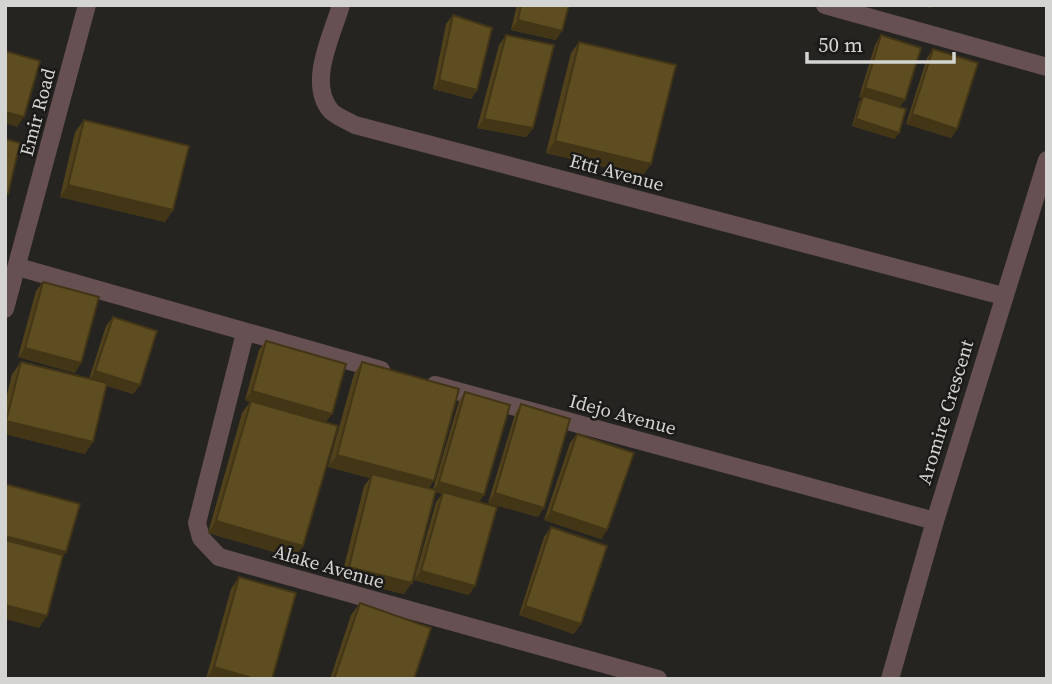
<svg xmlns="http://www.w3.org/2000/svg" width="1052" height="684" viewBox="0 0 1052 684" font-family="'Source Serif 4',serif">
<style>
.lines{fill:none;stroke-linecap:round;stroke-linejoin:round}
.minor{stroke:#665052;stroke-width:18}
.wall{fill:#51421c}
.shaded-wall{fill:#423617}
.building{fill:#5e4d21;stroke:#423617;stroke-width:2}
.labels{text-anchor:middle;stroke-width:5;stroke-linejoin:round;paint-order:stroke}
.street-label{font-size:19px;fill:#d4d4d2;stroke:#1b1a18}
</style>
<rect width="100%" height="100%" fill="#252421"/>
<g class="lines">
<g class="minor">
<path d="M 341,5 C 332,36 307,83 331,111 C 337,117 348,121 355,125 L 1003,296"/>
<path d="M 825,5 L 1047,67"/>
<path d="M 18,267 L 381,370"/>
<path d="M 5,309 L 87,5"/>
<path d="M 245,333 L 197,523 L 201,538 L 219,557 L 658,679"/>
<path d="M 435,385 L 935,521"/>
<path d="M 890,679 L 935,521 L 1047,160"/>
</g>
</g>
<g class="wall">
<path d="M 517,5 L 569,5 L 556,40 L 511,30 Z"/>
<path d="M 453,15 L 477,90 L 471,99 L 433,89 L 446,24 Z"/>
<path d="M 506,35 L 533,128 L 526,137 L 477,128 L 499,45 Z"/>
<path d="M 881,35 L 899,107 L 895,139 L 852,126 L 859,102 L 862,98 L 859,97 L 875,45 Z"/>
<path d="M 579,42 L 651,164 L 642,176 L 546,153 L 571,53 Z"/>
<path d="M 933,49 L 957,129 L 951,138 L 906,124 L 927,58 Z"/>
<path d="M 84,120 L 173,210 L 165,222 L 60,197 L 75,132 Z"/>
<path d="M 43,282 L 75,373 L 18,357 L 36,291 Z"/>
<path d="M 113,317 L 140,385 L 133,394 L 107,386 L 85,454 L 5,434 L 5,403 L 12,374 L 21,362 L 89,379 L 106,326 Z"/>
<path d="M 266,341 L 326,422 L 295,558 L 208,533 L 242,413 L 250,402 L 245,400 L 259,350 Z"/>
<path d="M 362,362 L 429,488 L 433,489 L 459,401 L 465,392 L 479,502 L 469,595 L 414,580 L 436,502 L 442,494 L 435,492 L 404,594 L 341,579 L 364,486 L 370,478 L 328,467 L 354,374 Z"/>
<path d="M 521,404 L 538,517 L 488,503 L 515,414 Z"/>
<path d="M 577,434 L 607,530 L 601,539 L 544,520 L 570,443 Z"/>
<path d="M 551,527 L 574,634 L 519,615 L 544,537 Z"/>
<path d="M 239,577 L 272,679 L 206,679 L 231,589 Z"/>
<path d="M 360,603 L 414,679 L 330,679 L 351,615 Z"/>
</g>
<g class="shaded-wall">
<path d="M 918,5 L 932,5 L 930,8 Z"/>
<path d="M 518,20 L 562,31 L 556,40 L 511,30 Z"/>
<path d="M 439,80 L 477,90 L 471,99 L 433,89 Z"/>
<path d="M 865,88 L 905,100 L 898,109 L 859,97 Z"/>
<path d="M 5,112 L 24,117 L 17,127 L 5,123 Z"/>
<path d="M 912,114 L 957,129 L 951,138 L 906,124 Z"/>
<path d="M 484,119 L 533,128 L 526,137 L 477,128 Z"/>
<path d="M 856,119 L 899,133 L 895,139 L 852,126 Z"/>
<path d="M 555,141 L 651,164 L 642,176 L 546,153 Z"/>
<path d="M 68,185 L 173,210 L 165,222 L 60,197 Z"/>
<path d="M 25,348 L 81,363 L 75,373 L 18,357 Z"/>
<path d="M 95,371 L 140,385 L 133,394 L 89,380 Z"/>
<path d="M 252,391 L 332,414 L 325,423 L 245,400 Z"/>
<path d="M 6,421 L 93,442 L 85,454 L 5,434 Z"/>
<path d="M 337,455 L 434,481 L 425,493 L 372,474 L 370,478 L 328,467 Z"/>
<path d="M 439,482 L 484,495 L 478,504 L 433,491 Z"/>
<path d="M 495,493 L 544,508 L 538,517 L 488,503 Z"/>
<path d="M 551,511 L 607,530 L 601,539 L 544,520 Z"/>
<path d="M 216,521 L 303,546 L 295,558 L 208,533 Z"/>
<path d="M 5,536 L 66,552 L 60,562 L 5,547 Z"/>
<path d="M 349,567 L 412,583 L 404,594 L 341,579 Z"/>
<path d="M 421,571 L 475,586 L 469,595 L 414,580 Z"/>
<path d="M 5,605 L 47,616 L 39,628 L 5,619 Z"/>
<path d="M 525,606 L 581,624 L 574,634 L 519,615 Z"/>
<path d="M 214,667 L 255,679 L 206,679 Z"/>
</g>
<g class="building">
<path d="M 521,5 L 569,5 L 562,31 L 518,20 Z"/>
<path d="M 453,15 L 492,28 L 477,90 L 439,80 Z"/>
<path d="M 506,35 L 554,45 L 533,128 L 484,119 Z"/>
<path d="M 881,35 L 921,48 L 905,100 L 865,88 Z"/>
<path d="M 579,42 L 676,65 L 651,164 L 555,141 Z"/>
<path d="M 933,49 L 978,63 L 957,129 L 912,114 Z"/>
<path d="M 5,51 L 40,61 L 24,117 L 5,112 Z"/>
<path d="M 863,96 L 906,109 L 899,133 L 856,119 Z"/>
<path d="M 84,120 L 189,146 L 173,210 L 68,185 Z"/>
<path d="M 5,139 L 20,143 L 8,194 L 5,193 Z"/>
<path d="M 43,282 L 99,297 L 81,363 L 25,348 Z"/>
<path d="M 113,317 L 157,331 L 140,385 L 95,371 Z"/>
<path d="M 266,341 L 346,364 L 332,414 L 252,391 Z"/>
<path d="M 21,362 L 107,383 L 93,442 L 6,421 Z"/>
<path d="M 362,362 L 459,389 L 434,481 L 337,455 Z"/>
<path d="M 465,392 L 510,405 L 484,495 L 439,482 Z"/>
<path d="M 251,401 L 338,426 L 303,546 L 216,521 Z"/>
<path d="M 521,404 L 570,419 L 544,508 L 495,493 Z"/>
<path d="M 577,434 L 634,453 L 607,530 L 551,511 Z"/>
<path d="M 372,474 L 436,490 L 412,583 L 349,567 Z"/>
<path d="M 5,484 L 80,504 L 66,552 L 5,536 Z"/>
<path d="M 443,492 L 497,507 L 475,586 L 421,571 Z"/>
<path d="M 551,527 L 607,546 L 581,624 L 525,606 Z"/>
<path d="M 5,540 L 63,555 L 47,616 L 5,605 Z"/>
<path d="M 239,577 L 296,593 L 272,679 L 255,679 L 214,667 Z"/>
<path d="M 360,603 L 431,628 L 414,679 L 334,679 Z"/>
</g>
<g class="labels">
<g class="street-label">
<text transform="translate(37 112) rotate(-75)" y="7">Emir Road</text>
<text transform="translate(617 172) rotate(15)" y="7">Etti Avenue</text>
<text transform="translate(945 412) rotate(-73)" y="7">Aromire Crescent</text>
<text transform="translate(623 414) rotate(15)" y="7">Idejo Avenue</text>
<text transform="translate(329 566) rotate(16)" y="7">Alake Avenue</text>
</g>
</g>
<rect width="1052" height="684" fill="none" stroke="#d4d4d2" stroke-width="14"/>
<path d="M807 52v10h147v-10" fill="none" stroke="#d4d4d2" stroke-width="3.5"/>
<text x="818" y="52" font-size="21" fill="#d4d4d2" stroke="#1b1a18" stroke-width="5" paint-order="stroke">50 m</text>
</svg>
